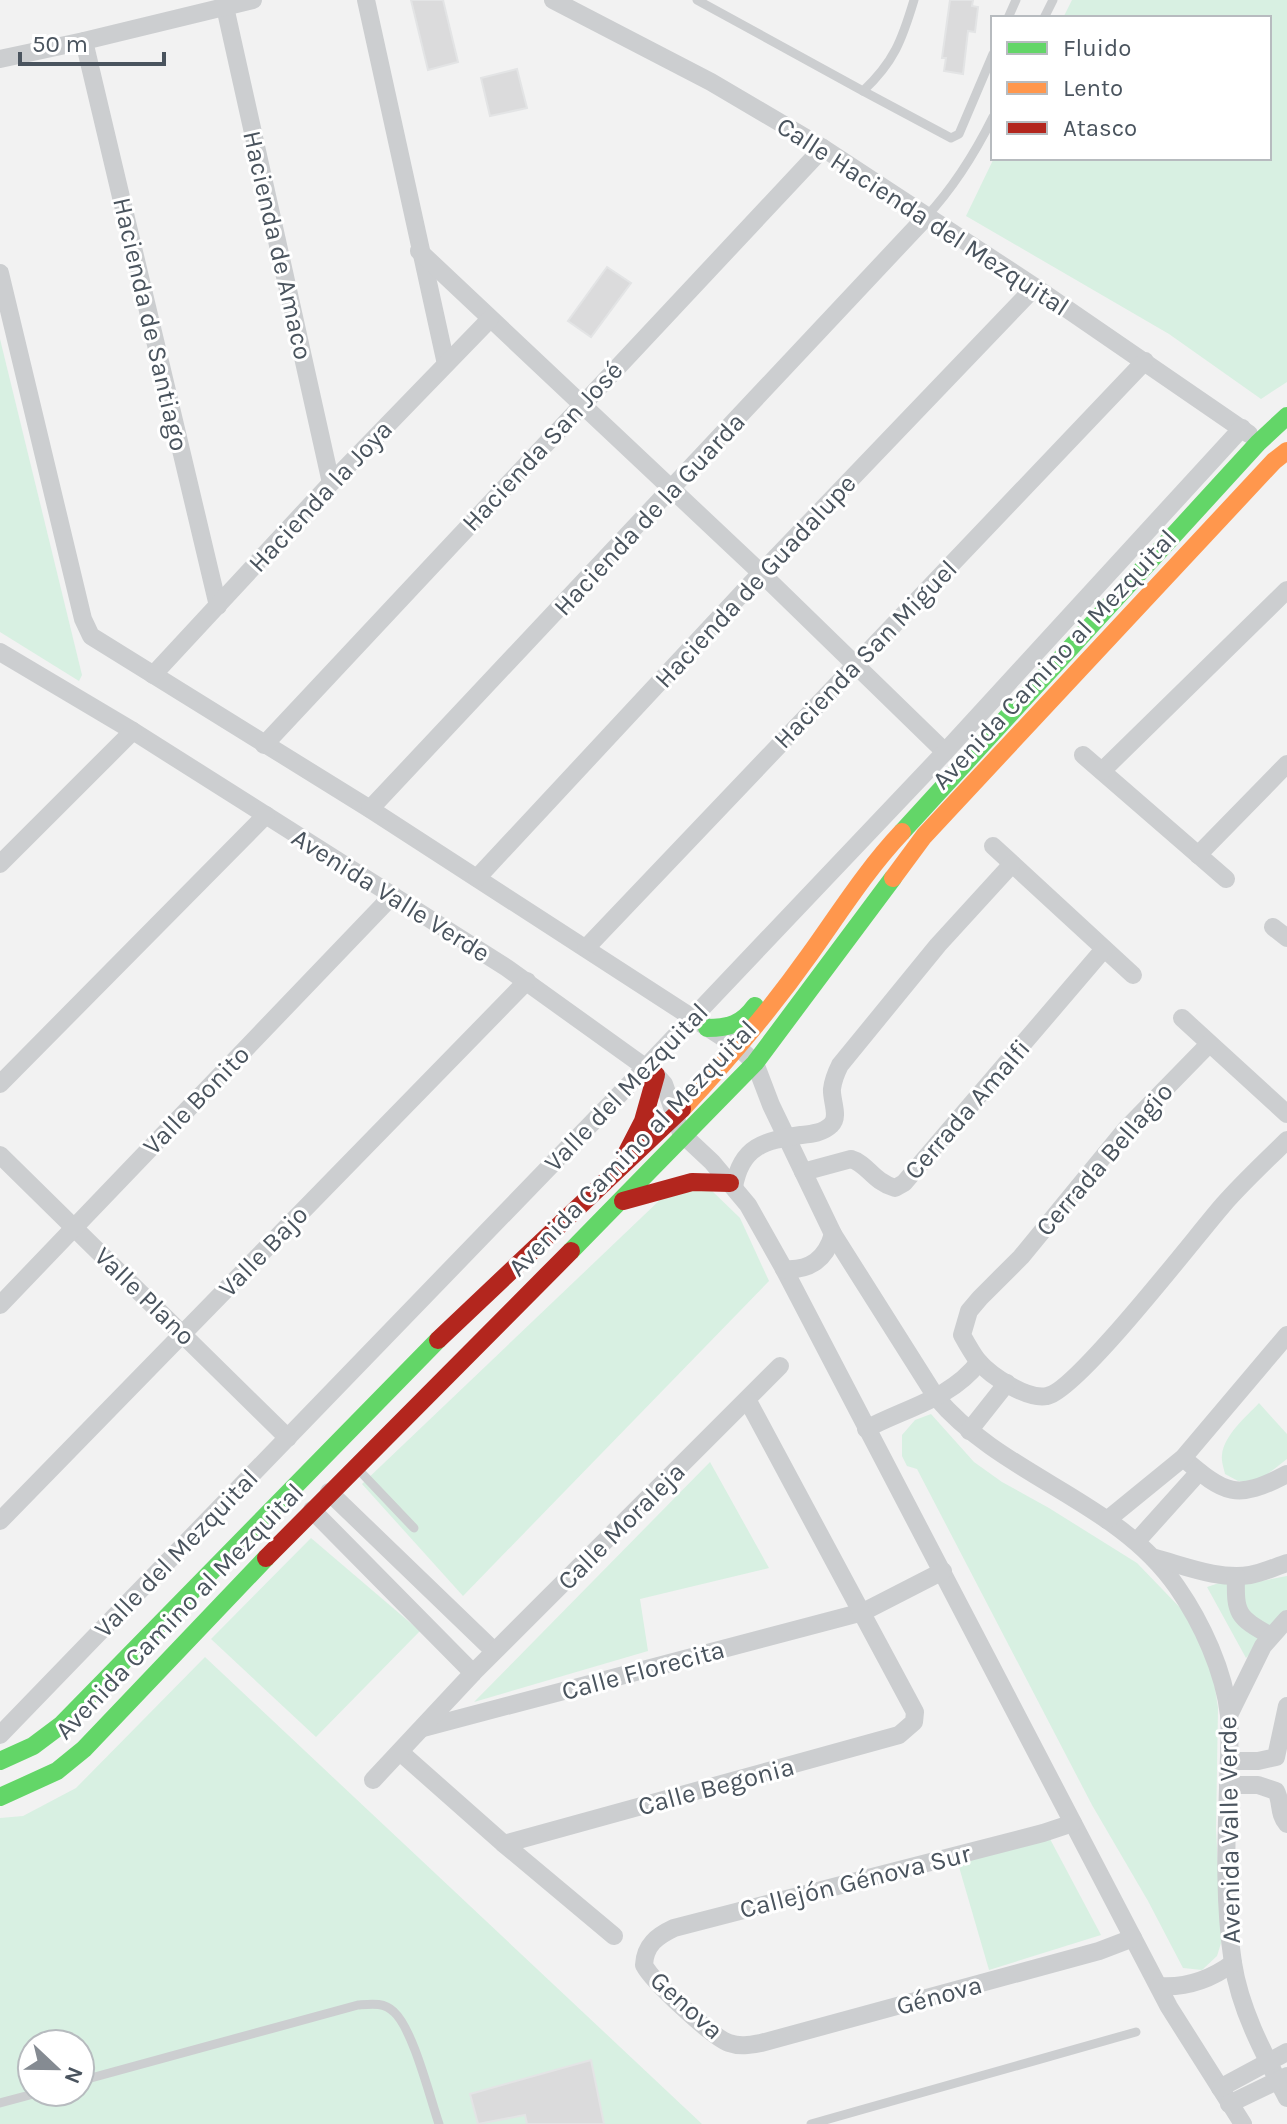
<svg xmlns="http://www.w3.org/2000/svg" width="1287" height="2124" viewBox="0 0 1287 2124" font-family="Karla,sans-serif">
<style>
.green{fill:#d8f0e2;fill-rule:evenodd}
.building{fill:#dbdbdc;stroke:#e3e4e5;stroke-width:2}
.lines{fill:none;stroke-linecap:round;stroke-linejoin:round}
.lane{stroke:#ccced0;stroke-width:9}
.street{stroke:#ccced0;stroke-width:18}
.fast{stroke:#63d668;stroke-width:18}
.slow{stroke:#ff974d;stroke-width:18}
.jam{stroke:#b3261e;stroke-width:18}
.labels{text-anchor:middle;stroke-width:6;stroke-linejoin:round;paint-order:stroke}
.street-label{font-size:26px;fill:#4a545e;stroke:#fff}
</style>
<rect width="100%" height="100%" fill="#f2f2f2"/>
<g class="green">
<path d="M 1072,0 L 1287,0 L 1287,382 L 1261,399 L 1169,334 L 966,216 L 994,158 L 1269,158 L 1269,18 L 1063,18 Z"/>
<path d="M 0,339 L 82,675 L 79,681 L 0,632 Z"/>
<path d="M 706,1185 L 740,1218 L 769,1281 L 463,1596 L 362,1484 L 663,1197 Z"/>
<path d="M 1259,1403 L 1287,1434 L 1287,1459 L 1256,1483 L 1238,1481 L 1225,1474 C 1224,1469 1221,1461 1222,1455 C 1224,1435 1246,1417 1259,1403 Z"/>
<path d="M 931,1414 L 974,1462 L 1002,1482 L 1049,1508 L 1137,1563 L 1190,1618 L 1213,1674 L 1218,1708 L 1216,1829 L 1222,1940 L 1217,1956 L 1202,1970 L 1183,1968 L 1148,1901 L 1092,1805 L 917,1469 L 907,1466 L 902,1456 L 902,1435 L 915,1420 Z"/>
<path d="M 710,1462 L 769,1568 L 640,1599 L 648,1651 L 474,1702 Z"/>
<path d="M 311,1538 L 420,1631 L 316,1737 L 211,1639 Z"/>
<path d="M 1287,1576 L 1287,1617 L 1246,1658 L 1207,1587 L 1225,1581 L 1246,1584 Z"/>
<path d="M 205,1657 L 702,2124 L 0,2124 L 0,1818 L 23,1816 L 76,1788 ZM 32,2044 L 80,2044 L 80,2092 L 32,2092 Z"/>
<path d="M 1050,1839 L 1101,1935 L 989,1970 L 957,1860 Z"/>
</g>
<g class="building">
<path d="M 411,0 L 443,0 L 458,62 L 428,70 Z"/>
<path d="M 950,0 L 973,0 L 972,6 L 978,7 L 975,32 L 968,31 L 963,74 L 944,71 L 946,58 L 942,58 Z"/>
<path d="M 517,69 L 527,108 L 490,116 L 481,78 Z"/>
<path d="M 607,267 L 631,283 L 591,337 L 568,321 Z"/>
<path d="M 591,2060 L 604,2124 L 527,2124 L 525,2115 L 478,2124 L 470,2094 Z"/>
</g>
<g class="lines">
<g class="lane">
<path d="M 697,0 L 863,91 C 894,62 902,40 914,0"/>
<path d="M 1008,18 L 1016,0"/>
<path d="M 1044,18 L 1053,0"/>
<path d="M 863,91 L 951,138 L 959,134 L 993,54"/>
<path d="M 926,217 C 954,187 975,153 993,117"/>
<path d="M 355,1466 L 414,1528"/>
<path d="M 80,2081 L 358,2005 C 371,2004 384,2002 394,2012 C 413,2029 430,2098 439,2124"/>
<path d="M 0,2103 L 41,2092"/>
<path d="M 811,2124 L 1136,2032"/>
</g>
<g class="street">
<path d="M 366,0 L 446,364"/>
<path d="M 553,0 L 711,82 L 823,148 L 1035,287 L 1249,434"/>
<path d="M 225,7 L 331,483"/>
<path d="M 84,41 L 218,606"/>
<path d="M 0,59 L 84,41 L 253,0"/>
<path d="M 419,251 L 761,573 L 945,752"/>
<path d="M 0,273 L 83,619 L 91,636 L 370,809 L 739,1048 L 755,1063 L 771,1105 L 833,1234 L 936,1397 C 1003,1477 1117,1500 1177,1587 C 1202,1623 1224,1671 1229,1715 C 1231,1739 1228,1764 1228,1788 C 1226,1846 1224,1905 1233,1963 C 1240,2010 1265,2056 1287,2098"/>
<path d="M 0,652 L 133,731 L 507,968 L 656,1075 L 664,1084 L 681,1133 L 712,1162 L 748,1205 L 784,1269 L 1169,2007 L 1243,2124"/>
<path d="M 153,675 L 331,483 L 490,319"/>
<path d="M 264,745 L 823,148"/>
<path d="M 1083,755 L 1226,879"/>
<path d="M 1102,771 L 1287,590"/>
<path d="M 370,809 L 926,217"/>
<path d="M 993,846 L 1133,975"/>
<path d="M 1198,855 L 1287,764"/>
<path d="M 0,864 L 133,731"/>
<path d="M 477,878 L 761,573 L 1035,287"/>
<path d="M 1273,927 L 1287,938"/>
<path d="M 586,948 L 1145,361"/>
<path d="M 1182,1018 L 1287,1114"/>
<path d="M 1209,1044 L 1126,1129 L 1021,1257 L 980,1298 L 969,1311 L 962,1335 C 967,1344 972,1353 978,1361 C 991,1376 1027,1400 1047,1396 C 1076,1392 1196,1236 1223,1205 C 1243,1182 1266,1161 1287,1140"/>
<path d="M 0,1084 L 266,815"/>
<path d="M 0,1155 L 288,1438"/>
<path d="M 803,1172 L 851,1159 C 868,1164 872,1181 895,1188 L 904,1183 L 1104,949"/>
<path d="M 734,1187 C 741,1146 764,1141 801,1135 C 811,1134 823,1133 831,1125 C 840,1117 831,1100 832,1089 C 833,1080 836,1073 840,1065 L 938,945 L 1012,864"/>
<path d="M 784,1269 C 810,1271 826,1259 833,1234"/>
<path d="M 0,1305 L 393,895"/>
<path d="M 866,1429 C 905,1408 951,1399 979,1362"/>
<path d="M 969,1431 L 1007,1383"/>
<path d="M 1183,1458 C 1225,1494 1236,1501 1287,1474"/>
<path d="M 329,1492 L 494,1651"/>
<path d="M 312,1510 L 473,1673"/>
<path d="M 1107,1520 L 1183,1458 L 1287,1335"/>
<path d="M 0,1521 L 527,981"/>
<path d="M 1137,1541 L 1199,1472"/>
<path d="M 1155,1558 C 1185,1566 1219,1580 1250,1575 C 1262,1573 1275,1567 1287,1563"/>
<path d="M 1236,1576 C 1235,1614 1237,1617 1271,1636"/>
<path d="M 1229,1715 L 1263,1646 L 1287,1619"/>
<path d="M 423,1728 L 863,1612 L 943,1571"/>
<path d="M 0,1735 L 646,1067 L 945,752 L 1242,428"/>
<path d="M 400,1752 L 504,1844 L 614,1936"/>
<path d="M 1229,1761 L 1258,1761 L 1276,1757 L 1287,1706"/>
<path d="M 373,1780 L 473,1673 L 780,1366"/>
<path d="M 1228,1785 L 1258,1785 L 1276,1791 C 1282,1802 1278,1814 1287,1824"/>
<path d="M 1073,1823 L 1043,1833 L 674,1928 C 657,1936 645,1945 644,1965 C 652,1981 712,2037 729,2043 C 740,2047 750,2045 761,2043 L 1099,1951 L 1133,1938"/>
<path d="M 504,1844 L 899,1735 L 914,1722 L 915,1712 L 748,1401"/>
<path d="M 1159,1986 C 1187,1988 1210,1980 1233,1963"/>
<path d="M 1220,2088 L 1287,2052"/>
<path d="M 1229,2104 L 1287,2076"/>
</g>
<g class="fast">
<path d="M 902,832 L 1258,443 L 1287,416"/>
<path d="M 707,1028 C 729,1028 742,1024 755,1006"/>
<path d="M 571,1251 L 755,1063 L 893,878"/>
<path d="M 0,1761 L 33,1746 L 61,1725 L 438,1340"/>
<path d="M 0,1797 L 57,1771 L 84,1749 L 266,1558"/>
</g>
<g class="slow">
<path d="M 893,878 L 924,836 L 1274,461 L 1287,451"/>
<path d="M 682,1109 C 728,1060 771,1009 810,954 C 840,912 867,869 902,832"/>
</g>
<g class="jam">
<path d="M 626,1154 L 643,1121 L 656,1075"/>
<path d="M 623,1201 L 692,1182 L 730,1183"/>
<path d="M 438,1340 L 682,1109"/>
<path d="M 266,1558 L 571,1251"/>
</g>
</g>
<g class="labels">
<g class="street-label">
<text transform="translate(923 216) rotate(33)" y="9">Calle Hacienda del Mezquital</text>
<text transform="translate(278 245) rotate(77)" y="9">Hacienda de Amaco</text>
<text transform="translate(151 324) rotate(77)" y="9">Hacienda de Santiago</text>
<text transform="translate(542 446) rotate(-47)" y="9">Hacienda San José</text>
<text transform="translate(320 496) rotate(-47)" y="9">Hacienda la Joya</text>
<text transform="translate(649 514) rotate(-47)" y="9">Hacienda de la Guarda</text>
<text transform="translate(755 581) rotate(-47)" y="9">Hacienda de Guadalupe</text>
<text transform="translate(865 654) rotate(-46)" y="9">Hacienda San Miguel</text>
<text transform="translate(1054 659) rotate(-47)" y="9">Avenida Camino al Mezquital</text>
<text transform="translate(391 895) rotate(32)" y="9">Avenida Valle Verde</text>
<text transform="translate(626 1087) rotate(-46)" y="9">Valle del Mezquital</text>
<text transform="translate(196 1100) rotate(-46)" y="9">Valle Bonito</text>
<text transform="translate(967 1109) rotate(-49)" y="9">Cerrada Amalfi</text>
<text transform="translate(632 1148) rotate(-46)" y="9">Avenida Camino al Mezquital</text>
<text transform="translate(1104 1159) rotate(-49)" y="9">Cerrada Bellagio</text>
<text transform="translate(263 1251) rotate(-46)" y="9">Valle Bajo</text>
<text transform="translate(145 1296) rotate(44)" y="9">Valle Plano</text>
<text transform="translate(621 1526) rotate(-45)" y="9">Calle Moraleja</text>
<text transform="translate(176 1553) rotate(-46)" y="9">Valle del Mezquital</text>
<text transform="translate(179 1611) rotate(-46)" y="9">Avenida Camino al Mezquital</text>
<text transform="translate(643 1670) rotate(-15)" y="9">Calle Florecita</text>
<text transform="translate(716 1786) rotate(-15)" y="9">Calle Begonia</text>
<text transform="translate(1229 1830) rotate(-91)" y="9">Avenida Valle Verde</text>
<text transform="translate(855 1881) rotate(-14)" y="9">Callejón Génova Sur</text>
<text transform="translate(939 1995) rotate(-15)" y="9">Génova</text>
<text transform="translate(687 2005) rotate(42)" y="9">Genova</text>
</g>
</g>
<rect x="991" y="16" width="280" height="144" fill="#ffffff" stroke="#b7bbbf" stroke-width="2"/>
<rect x="1007" y="42" width="40" height="12" fill="#63d668" stroke="#b7bbbf" stroke-width="2"/>
<text x="1063" y="56" font-size="24" fill="#4a545e">Fluido</text>
<rect x="1007" y="82" width="40" height="12" fill="#ff974d" stroke="#b7bbbf" stroke-width="2"/>
<text x="1063" y="96" font-size="24" fill="#4a545e">Lento</text>
<rect x="1007" y="122" width="40" height="12" fill="#b3261e" stroke="#b7bbbf" stroke-width="2"/>
<text x="1063" y="136" font-size="24" fill="#4a545e">Atasco</text>
<g transform="translate(56 2068) rotate(112)"><circle r="38" fill="#ffffff" stroke="#b7bbbf" stroke-width="2"/>
<path d="M0-6L14 30L0 20L-14 30Z" fill="#858b92"/>
<text y="-12" font-size="22" font-weight="bold" text-anchor="middle" fill="#4a545e">N</text>
</g>
<path d="M20 52v12h144v-12" fill="none" stroke="#4a545e" stroke-width="4"/>
<text x="32" y="52" font-size="24" fill="#4a545e" stroke="#ffffff" stroke-width="6" paint-order="stroke">50 m</text>
</svg>
